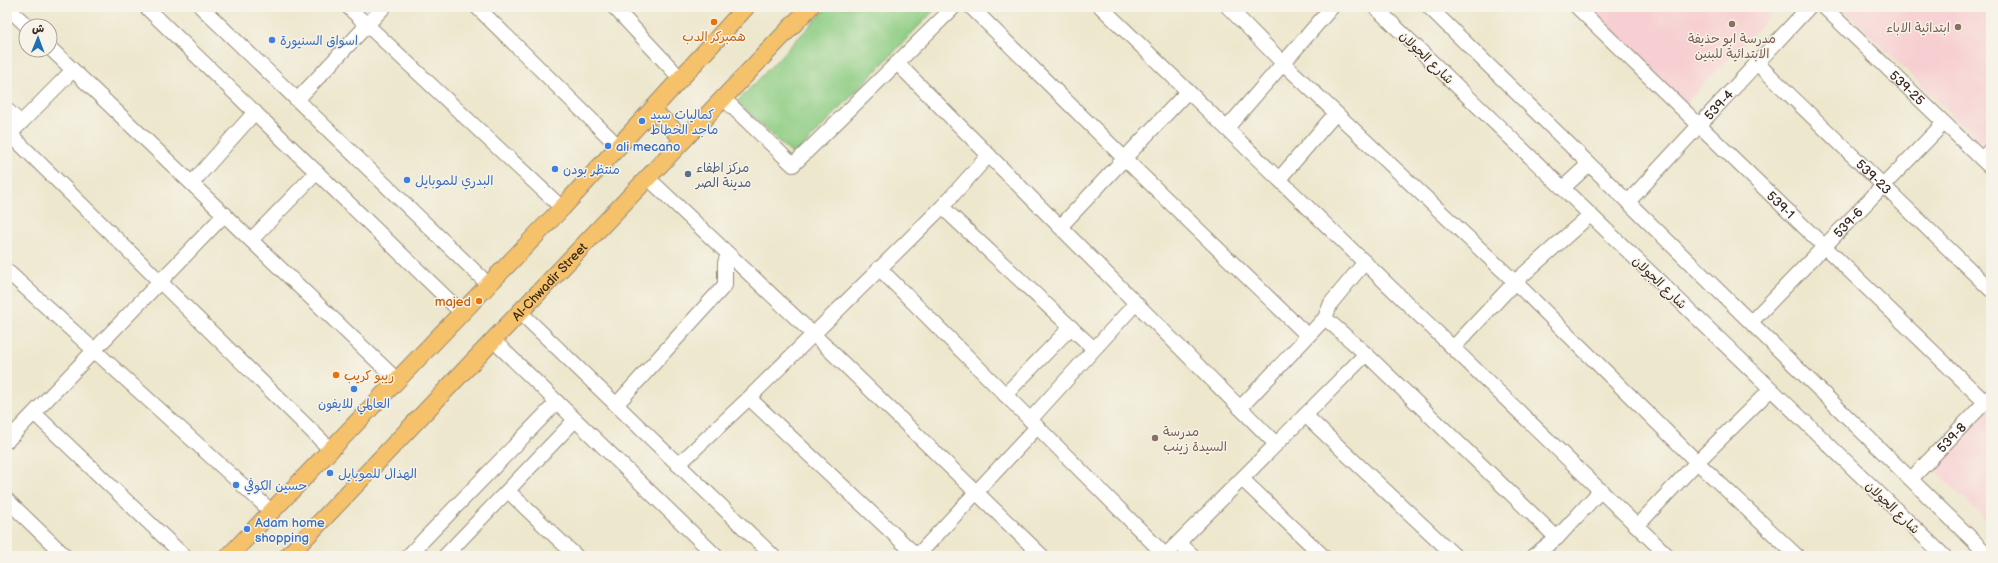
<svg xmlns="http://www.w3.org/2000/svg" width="1998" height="563" viewBox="0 0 1998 563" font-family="'Balsamiq Sans','Playpen Sans Arabic',sans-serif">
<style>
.built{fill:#f7cfd2}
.green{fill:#90ce85;stroke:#667c52}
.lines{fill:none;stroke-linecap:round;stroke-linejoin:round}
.minor-casing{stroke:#948876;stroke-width:16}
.major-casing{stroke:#948876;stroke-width:19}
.minor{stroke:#fff;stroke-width:14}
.major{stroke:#f5c16b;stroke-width:17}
.food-dot{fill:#e8710a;stroke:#f7f3e8;stroke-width:1.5}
.education-dot{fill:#8d6e63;stroke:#f7f3e8;stroke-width:1.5}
.shop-dot{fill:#3f7fe0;stroke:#f7f3e8;stroke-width:1.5}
.service-dot{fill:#5c6f8a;stroke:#f7f3e8;stroke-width:1.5}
.labels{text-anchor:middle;stroke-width:3;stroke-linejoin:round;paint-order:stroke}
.education-label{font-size:13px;fill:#785e54;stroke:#f7f3e8;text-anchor:end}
.food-label{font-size:13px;fill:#c56008;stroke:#f7f3e8}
.shop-label{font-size:13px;fill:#366cbe;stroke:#f7f3e8;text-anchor:start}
.street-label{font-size:13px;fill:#3b2a1e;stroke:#f7f3e8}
.service-label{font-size:13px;fill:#4e5e75;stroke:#f7f3e8;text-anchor:start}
</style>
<rect width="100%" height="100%" fill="#f7f3e8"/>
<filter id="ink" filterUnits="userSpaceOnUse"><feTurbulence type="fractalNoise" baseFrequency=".025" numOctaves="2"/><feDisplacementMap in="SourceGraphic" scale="8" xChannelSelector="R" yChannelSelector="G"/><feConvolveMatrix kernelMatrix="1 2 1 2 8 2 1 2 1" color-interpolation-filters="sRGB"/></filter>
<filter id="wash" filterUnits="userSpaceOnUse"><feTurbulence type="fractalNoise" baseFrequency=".012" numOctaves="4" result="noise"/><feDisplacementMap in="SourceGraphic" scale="16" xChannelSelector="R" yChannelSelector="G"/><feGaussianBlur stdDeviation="0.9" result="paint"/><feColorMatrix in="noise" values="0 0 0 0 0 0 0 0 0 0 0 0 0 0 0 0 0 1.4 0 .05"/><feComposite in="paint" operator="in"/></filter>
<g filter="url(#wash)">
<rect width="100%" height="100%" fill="#ede7cd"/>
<g class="built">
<path d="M 1583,7 L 1778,7 L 1684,105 Z"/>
<path d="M 1841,7 L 1991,7 L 1991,137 L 1983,145 Z"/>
<path d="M 1991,407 L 1991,525 L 1933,468 Z"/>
</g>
<path class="green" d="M 828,7 L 937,7 L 794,156 L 737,102 Z"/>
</g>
<g filter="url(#ink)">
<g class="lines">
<defs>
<g id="minor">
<path d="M 7,7 L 27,26"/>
<path d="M 146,7 L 462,313"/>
<path d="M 201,7 L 489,285"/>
<path d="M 348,7 L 562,208"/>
<path d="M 477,7 L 618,146"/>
<path d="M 614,7 L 681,79"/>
<path d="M 971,7 L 1125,159 L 1307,335"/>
<path d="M 1101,7 L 1668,556"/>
<path d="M 1228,7 L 1283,63 L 1515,282 L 1697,462 L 1797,556"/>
<path d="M 1375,7 L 1944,556"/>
<path d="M 1429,7 L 1989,556"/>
<path id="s1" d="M 1577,7 L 1985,402"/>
<path id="s2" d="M 1824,7 L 1991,168"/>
<path d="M 50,48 L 397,380"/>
<path d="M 897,63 L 1276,444"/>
<path id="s3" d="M 1757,63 L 1991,290"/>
<path d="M 723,98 L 793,165 L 954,7"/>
<path d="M 297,100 L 384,7"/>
<path d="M 7,110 L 21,123"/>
<path d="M 1227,128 L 1332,7"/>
<path d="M 10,134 L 330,449"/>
<path d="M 7,137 L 73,70"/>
<path d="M 1982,159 L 1991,149"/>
<path d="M 647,177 L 813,334 L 1042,556"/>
<path d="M 1279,179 L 1336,113"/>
<path d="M 192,183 L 255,112"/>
<path d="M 1563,188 L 1589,164"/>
<path id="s4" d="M 1628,202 L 1809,7"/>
<path d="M 942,207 L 1093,348"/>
<path d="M 1060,227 L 1188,91"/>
<path d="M 251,240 L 317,172"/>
<path d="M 879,268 L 1166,556"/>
<path d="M 7,271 L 272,512"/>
<path d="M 519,311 L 773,556"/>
<path d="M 1325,318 L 1366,354 L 1557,538"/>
<path id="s5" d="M 1751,322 L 1944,123"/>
<path d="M 493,340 L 716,556"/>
<path d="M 1453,348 L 1515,282 L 1590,215"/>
<path d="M 1005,395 L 1071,327"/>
<path d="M 749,398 L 917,556"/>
<path d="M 616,405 L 725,285 L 725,263 L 728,254"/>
<path d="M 1240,408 L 1325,318 L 1331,303 L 1365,262"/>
<path d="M 34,413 L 184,556"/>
<path d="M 1305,415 L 1455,556"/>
<path d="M 1030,420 L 1136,303"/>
<path d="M 7,441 L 225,214"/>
<path d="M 678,465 L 749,398 L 942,207 L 989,155"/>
<path d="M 1242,479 L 1323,556"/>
<path id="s6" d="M 1911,479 L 1991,396"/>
<path d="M 508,491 L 576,556"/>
<path d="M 7,500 L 65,556"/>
<path d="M 1637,526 L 1697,462 L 1771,389"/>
<path d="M 1179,543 L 1193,556"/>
<path d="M 408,556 L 557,402"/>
<path d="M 445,556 L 575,420"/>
<path d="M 917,556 L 1037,427"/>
<path d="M 1165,556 L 1366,354"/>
<path d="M 1533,556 L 1557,538 L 1601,490"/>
</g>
<g id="major">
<path d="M 652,110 L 684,139"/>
<path d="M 229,556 L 562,208 L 746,7"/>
<path id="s7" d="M 288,556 L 810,7"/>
</g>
</defs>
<use href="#minor" class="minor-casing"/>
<use href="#major" class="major-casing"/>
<use href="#minor" class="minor"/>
<use href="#major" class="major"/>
</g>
</g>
<g class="food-dot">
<circle cx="714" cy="22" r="4"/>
<circle cx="479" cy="301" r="4"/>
<circle cx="336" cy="375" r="4"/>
</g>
<g class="education-dot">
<circle cx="1732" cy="24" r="4"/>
<circle cx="1958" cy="27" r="4"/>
<circle cx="1155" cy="438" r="4"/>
</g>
<g class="shop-dot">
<circle cx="272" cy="40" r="4"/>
<circle cx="642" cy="121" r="4"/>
<circle cx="608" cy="146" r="4"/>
<circle cx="555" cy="169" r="4"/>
<circle cx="407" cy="180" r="4"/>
<circle cx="354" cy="389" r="4"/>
<circle cx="330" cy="473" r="4"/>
<circle cx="236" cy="485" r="4"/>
<circle cx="247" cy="529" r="4"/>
</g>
<circle class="service-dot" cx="688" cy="174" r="4"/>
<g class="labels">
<g class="education-label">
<text x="1950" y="32">ابتدائية الاباء</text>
<text x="1732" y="43" text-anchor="middle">مدرسة ابو حذيفة<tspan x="1732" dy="15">الابتدائية للبنين</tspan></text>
<text x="1163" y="436" text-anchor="start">مدرسة<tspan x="1163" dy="15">السيدة زينب</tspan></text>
</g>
<g class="food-label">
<text x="714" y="41">همبركر الدب</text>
<text x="471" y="306" text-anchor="end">majed</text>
<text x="344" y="380" text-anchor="start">ريبو كريب</text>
</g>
<g class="shop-label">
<text x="280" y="45">اسواق السنيورة</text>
<text x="650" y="119">كماليات سيد<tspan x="650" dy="15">ماجد الخطاط</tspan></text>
<text x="616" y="151">ali mecano</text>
<text x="563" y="174">منتظر بودن</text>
<text x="415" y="185">البدري للموبايل</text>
<text x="354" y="408" text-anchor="middle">العالمي للايفون</text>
<text x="338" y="478">الهذال للموبايل</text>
<text x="244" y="490">حسين الكوفي</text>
<text x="255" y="527">Adam home<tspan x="255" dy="15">shopping</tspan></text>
</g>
<g class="street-label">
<text transform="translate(1427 57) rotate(44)" y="5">شارع الجولان</text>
<text dy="5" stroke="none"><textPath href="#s2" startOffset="116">539-25</textPath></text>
<text dy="5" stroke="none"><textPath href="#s4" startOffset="133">539-4</textPath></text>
<text dy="5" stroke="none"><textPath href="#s3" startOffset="163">539-23</textPath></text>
<text dy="5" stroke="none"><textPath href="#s1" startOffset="284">539-1</textPath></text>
<text dy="5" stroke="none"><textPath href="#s5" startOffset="139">539-6</textPath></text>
<text dy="5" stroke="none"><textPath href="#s7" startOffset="379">Al-Chwadir Street</textPath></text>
<text transform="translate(1660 282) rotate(44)" y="5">شارع الجولان</text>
<text dy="5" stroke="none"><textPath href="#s6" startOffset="58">539-8</textPath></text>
<text transform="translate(1893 507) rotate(44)" y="5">شارع الجولان</text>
</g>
<g class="service-label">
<text x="696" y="172">مركز اطفاء<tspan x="696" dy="15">مدينة الصر</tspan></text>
</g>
</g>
<rect width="1998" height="563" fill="none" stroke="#f7f3e8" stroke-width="24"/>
<g transform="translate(38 38) rotate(1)"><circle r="19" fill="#f7f3e8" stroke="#aca397"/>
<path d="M0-3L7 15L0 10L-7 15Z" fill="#1f6fb2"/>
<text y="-6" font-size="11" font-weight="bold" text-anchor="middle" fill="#3b2a1e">ش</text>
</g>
</svg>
